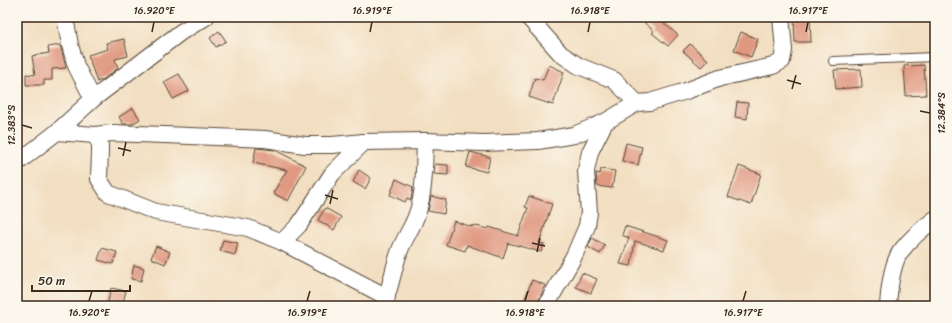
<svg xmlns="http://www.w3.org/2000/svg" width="952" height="323" viewBox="0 0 952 323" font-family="Sriracha,sans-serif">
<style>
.building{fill:#e09981}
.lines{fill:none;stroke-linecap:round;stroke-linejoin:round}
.service-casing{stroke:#564536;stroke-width:10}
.minor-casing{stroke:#564536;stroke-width:18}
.service{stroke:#fff;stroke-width:8}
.minor{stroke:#fff;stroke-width:16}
.ticks{fill:none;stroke:#3b2a1e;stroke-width:1.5}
.neatline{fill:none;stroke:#3b2a1e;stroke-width:1.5}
.ticks-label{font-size:10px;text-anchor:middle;fill:#3b2a1e}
</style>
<rect width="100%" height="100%" fill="#fbf7ec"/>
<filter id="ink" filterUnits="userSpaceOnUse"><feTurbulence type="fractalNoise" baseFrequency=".025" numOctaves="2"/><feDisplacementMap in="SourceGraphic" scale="8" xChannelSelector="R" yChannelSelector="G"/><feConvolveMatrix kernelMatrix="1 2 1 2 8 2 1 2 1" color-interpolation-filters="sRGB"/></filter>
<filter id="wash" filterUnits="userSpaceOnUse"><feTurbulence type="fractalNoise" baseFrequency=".012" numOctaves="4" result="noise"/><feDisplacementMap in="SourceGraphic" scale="16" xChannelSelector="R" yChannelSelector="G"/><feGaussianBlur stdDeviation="0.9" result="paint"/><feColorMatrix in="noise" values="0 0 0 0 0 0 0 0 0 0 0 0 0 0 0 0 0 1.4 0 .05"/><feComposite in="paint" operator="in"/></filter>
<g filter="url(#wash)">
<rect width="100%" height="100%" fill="#f2dec0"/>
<g id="blocks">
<g class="building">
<path d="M 638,17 L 656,17 L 678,35 L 668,46 L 652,33 L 654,31 Z"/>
<path d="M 794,17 L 810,17 L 811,42 L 795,42 Z"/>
<path d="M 219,31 L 226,41 L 216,47 L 210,38 Z"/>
<path d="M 741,32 L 758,39 L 751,57 L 734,50 Z"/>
<path d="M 124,39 L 128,56 L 115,59 L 118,68 L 104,79 L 97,82 L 88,55 L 108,49 L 106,43 Z"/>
<path d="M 690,44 L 708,60 L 701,67 L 683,51 Z"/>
<path d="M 60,45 L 66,68 L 52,69 L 52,80 L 44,80 L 44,85 L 26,85 L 26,74 L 35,75 L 32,56 L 49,53 L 48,47 Z"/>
<path d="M 549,65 L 564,72 L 553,105 L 529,97 L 535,78 L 543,80 Z"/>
<path d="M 924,65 L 926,95 L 906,96 L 904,66 Z"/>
<path d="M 861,69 L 862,87 L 836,89 L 834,70 Z"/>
<path d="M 179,74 L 189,91 L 173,99 L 164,82 Z"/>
<path d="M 737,102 L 748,103 L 747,119 L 735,117 Z"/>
<path d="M 133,108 L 140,119 L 132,124 L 123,124 L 119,117 Z"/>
<path d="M 626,143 L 642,147 L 638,165 L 622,161 Z"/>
<path d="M 256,148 L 275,150 L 306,166 L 288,201 L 273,193 L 287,170 L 253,163 Z"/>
<path d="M 470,152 L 490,157 L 487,172 L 466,167 Z"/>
<path d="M 435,164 L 448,165 L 448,175 L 434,174 Z"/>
<path d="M 739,166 L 761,174 L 751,205 L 728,197 Z"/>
<path d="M 601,169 L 615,171 L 612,188 L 597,186 L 596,173 L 600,174 Z"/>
<path d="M 359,170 L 371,178 L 365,189 L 353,182 Z"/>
<path d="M 396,179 L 413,187 L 411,200 L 407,198 L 405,202 L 390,195 Z"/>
<path d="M 431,196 L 446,200 L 444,214 L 428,211 Z"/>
<path d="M 529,196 L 552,204 L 539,243 L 544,244 L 541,252 L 508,243 L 503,258 L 467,245 L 465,251 L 446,245 L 454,221 L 472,227 L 472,225 L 488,229 L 489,227 L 518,236 L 528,208 L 525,207 Z"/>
<path d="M 325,208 L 341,217 L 334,230 L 318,220 Z"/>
<path d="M 625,226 L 668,240 L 664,250 L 635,241 L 631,266 L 620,264 L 629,238 L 622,235 Z"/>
<path d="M 592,238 L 605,245 L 600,254 L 588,247 Z"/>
<path d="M 223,240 L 238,243 L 235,255 L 220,251 Z"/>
<path d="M 156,246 L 170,252 L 165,264 L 151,258 Z"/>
<path d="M 102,248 L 117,252 L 113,264 L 98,260 Z"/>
<path d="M 134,265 L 144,268 L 141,281 L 131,279 Z"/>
<path d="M 582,273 L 597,279 L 591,293 L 576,287 Z"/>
<path d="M 532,280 L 545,285 L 537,305 L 524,301 Z"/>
<path d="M 111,288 L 126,291 L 122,306 L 107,306 Z"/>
</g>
</g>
</g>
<g filter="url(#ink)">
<use href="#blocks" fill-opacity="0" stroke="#564536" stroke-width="1"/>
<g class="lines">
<defs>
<path id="service" d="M 833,61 L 935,57"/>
<g id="minor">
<path d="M 65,17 L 70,45 L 76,66 L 93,99"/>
<path d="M 528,17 L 561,54 L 579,66 L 614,80 L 637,103"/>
<path d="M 57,132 L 95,135 L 112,133 L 265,139 L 305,145 L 332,145 L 364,142 L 425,141 L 484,143 L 538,141 L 574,135 L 605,122 L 637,103 L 650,102 L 686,91 L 720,78 L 773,66 L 782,61 L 784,50 L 781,17"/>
<path d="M 95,135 L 100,144 L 100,151 L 99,179 L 108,193 L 156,212 L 248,228 L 282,242 L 387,297"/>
<path d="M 17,163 L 57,132 L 93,99 L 181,32 L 206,17"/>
<path d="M 282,242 L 299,225 L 332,174 L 364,142"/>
<path d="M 383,306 C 391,288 393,268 400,250 C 405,237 414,225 418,211 C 425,189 424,164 425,141"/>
<path d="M 546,306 L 574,256 L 587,226 L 589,212 L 586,171 L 590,152 L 605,122"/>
<path d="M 888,306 C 889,291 892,263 901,251 C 910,239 923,228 935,219"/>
</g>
</defs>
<use href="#service" class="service-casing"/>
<use href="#minor" class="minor-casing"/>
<use href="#service" class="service"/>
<use href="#minor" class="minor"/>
</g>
</g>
<path class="ticks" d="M 152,32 L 154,22M 370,32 L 372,22M 588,32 L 590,22M 806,32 L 808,22M 787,80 L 801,84M 792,89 L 796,75M 920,111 L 930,113M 22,125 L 32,128M 118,148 L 131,151M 123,156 L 126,142M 325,195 L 338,199M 330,204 L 333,190M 532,243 L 545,246M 537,252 L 540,238M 89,301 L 92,291M 307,301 L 310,291M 525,301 L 528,291M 743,301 L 746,291"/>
<rect width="952" height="323" fill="none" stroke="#fbf7ec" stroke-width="44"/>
<path d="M32 285v6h98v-6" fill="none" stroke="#3b2a1e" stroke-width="2"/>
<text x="38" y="285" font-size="12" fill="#3b2a1e" stroke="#fbf7ec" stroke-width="3" paint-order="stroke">50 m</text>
<rect x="22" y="22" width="908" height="279" class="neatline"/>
<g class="ticks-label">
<text x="154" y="14">16.920°E</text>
<text x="372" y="14">16.919°E</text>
<text x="590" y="14">16.918°E</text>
<text x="808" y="14">16.917°E</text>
<text transform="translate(941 113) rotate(-90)" y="4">12.384°S</text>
<text transform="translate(11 125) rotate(-90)" y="4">12.383°S</text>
<text x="89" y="316">16.920°E</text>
<text x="307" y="316">16.919°E</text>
<text x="525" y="316">16.918°E</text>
<text x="743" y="316">16.917°E</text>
</g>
</svg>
